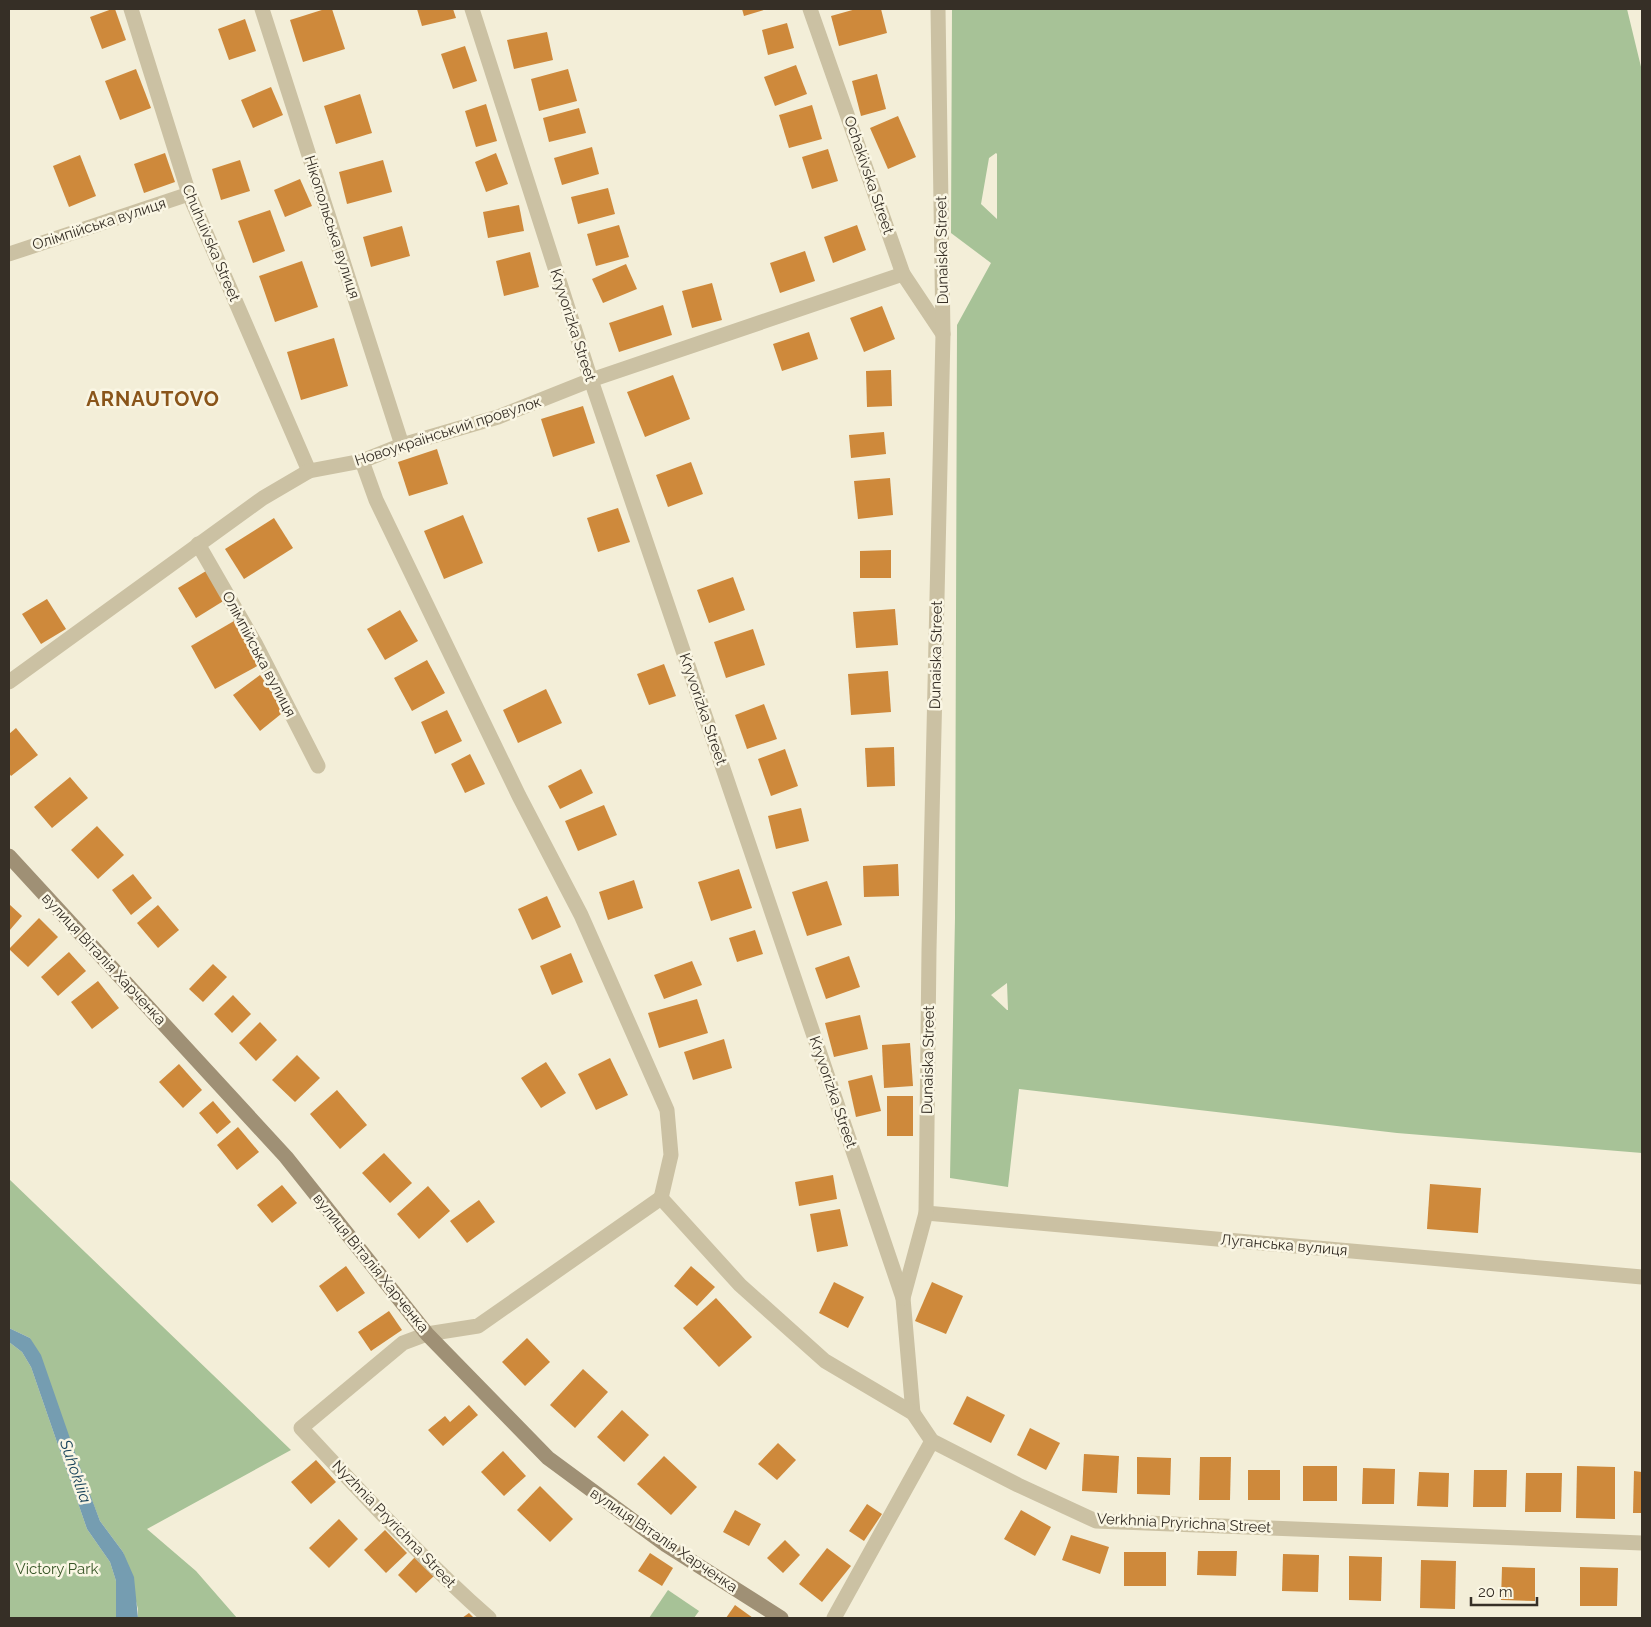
<svg xmlns="http://www.w3.org/2000/svg" width="1651" height="1627" viewBox="0 0 1651 1627" font-family="Raleway,sans-serif">
<style>
.green{fill:#a7c297;fill-rule:evenodd}
.water{fill:#759db1}
.building{fill:#ce893b}
.lines{fill:none;stroke-linecap:round;stroke-linejoin:round}
.street{stroke:#cbc1a3;stroke-width:15}
.secondary{stroke:#9f9075;stroke-width:15}
.labels{text-anchor:middle;stroke-width:5;stroke-linejoin:round;paint-order:stroke}
.street-label{font-size:15px;fill:#362f26;stroke:#faf6e4}
.park-label{font-size:15px;fill:#385628;stroke:#faf6e4}
.water-label{font-size:16px;font-style:italic;fill:#19435a;stroke:#faf6e4}
.district-label{font-size:20px;font-weight:bold;letter-spacing:1px;fill:#8a551a;stroke:#faf6e4}
</style>
<rect width="100%" height="100%" fill="#f3eed8"/>
<g class="green">
<path d="M 952,9 L 1627,9 L 1642,71 L 1642,1153 L 1397,1133 L 1019,1089 L 1008,1187 L 950,1178 L 955,918 L 957,325 L 991,263 L 951,233 ZM 996,153 L 997,154 L 997,219 L 981,204 L 989,158 ZM 1007,983 L 1008,1010 L 1007,1010 L 991,995 Z"/>
<path d="M 9,1179 L 291,1450 L 147,1529 L 196,1571 L 237,1618 L 138,1618 L 138,1609 L 123,1552 L 100,1521 L 30,1338 L 9,1328 Z"/>
<path d="M 9,1342 L 22,1352 L 31,1367 L 87,1529 L 110,1562 L 116,1581 L 116,1618 L 9,1618 Z"/>
<path d="M 668,1590 L 699,1611 L 694,1618 L 649,1618 Z"/>
</g>
<path class="water" d="M 9,1328 L 30,1338 L 41,1355 L 81,1470 L 100,1521 L 123,1552 L 134,1577 L 138,1618 L 116,1618 L 116,1581 L 110,1562 L 87,1529 L 31,1367 L 22,1352 L 9,1342 Z"/>
<g class="building">
<path d="M 112,9 L 115,9 L 126,40 L 102,49 L 90,17 Z"/>
<path d="M 325,9 L 332,9 L 345,49 L 303,62 L 290,20 Z"/>
<path d="M 417,9 L 453,9 L 456,18 L 422,26 Z"/>
<path d="M 742,9 L 767,9 L 744,16 Z"/>
<path d="M 856,9 L 881,9 L 887,33 L 839,46 L 831,16 Z"/>
<path d="M 245,19 L 256,51 L 229,60 L 218,29 Z"/>
<path d="M 787,23 L 794,48 L 768,55 L 762,30 Z"/>
<path d="M 547,32 L 553,60 L 514,69 L 507,40 Z"/>
<path d="M 465,46 L 477,81 L 453,89 L 441,54 Z"/>
<path d="M 796,65 L 807,94 L 775,106 L 764,77 Z"/>
<path d="M 136,69 L 151,108 L 120,120 L 105,81 Z"/>
<path d="M 568,69 L 577,101 L 539,111 L 531,79 Z"/>
<path d="M 877,74 L 886,109 L 861,116 L 852,81 Z"/>
<path d="M 271,87 L 283,115 L 253,128 L 241,100 Z"/>
<path d="M 360,94 L 372,133 L 336,144 L 324,106 Z"/>
<path d="M 486,104 L 497,141 L 476,147 L 465,111 Z"/>
<path d="M 812,105 L 822,139 L 789,148 L 779,115 Z"/>
<path d="M 579,108 L 586,133 L 549,142 L 543,118 Z"/>
<path d="M 898,116 L 916,157 L 888,169 L 870,128 Z"/>
<path d="M 592,147 L 599,174 L 562,185 L 554,158 Z"/>
<path d="M 828,149 L 838,181 L 812,189 L 802,157 Z"/>
<path d="M 165,153 L 175,182 L 144,193 L 134,164 Z"/>
<path d="M 496,153 L 508,184 L 486,192 L 475,162 Z"/>
<path d="M 80,155 L 96,196 L 69,207 L 53,166 Z"/>
<path d="M 240,160 L 250,191 L 221,200 L 212,169 Z"/>
<path d="M 383,160 L 392,192 L 347,204 L 339,172 Z"/>
<path d="M 300,179 L 312,206 L 285,217 L 274,190 Z"/>
<path d="M 608,188 L 615,214 L 578,224 L 571,197 Z"/>
<path d="M 519,205 L 524,231 L 488,238 L 483,212 Z"/>
<path d="M 270,210 L 285,251 L 253,263 L 238,221 Z"/>
<path d="M 619,225 L 629,257 L 596,266 L 587,234 Z"/>
<path d="M 857,225 L 866,250 L 833,263 L 824,237 Z"/>
<path d="M 402,226 L 410,256 L 371,267 L 363,237 Z"/>
<path d="M 805,251 L 815,281 L 780,293 L 770,263 Z"/>
<path d="M 530,252 L 539,287 L 504,296 L 496,261 Z"/>
<path d="M 302,261 L 318,307 L 275,322 L 259,276 Z"/>
<path d="M 626,264 L 637,289 L 603,303 L 592,279 Z"/>
<path d="M 712,283 L 722,320 L 692,328 L 682,291 Z"/>
<path d="M 663,305 L 672,335 L 619,352 L 609,323 Z"/>
<path d="M 882,306 L 895,339 L 864,352 L 850,318 Z"/>
<path d="M 809,332 L 818,359 L 782,371 L 773,344 Z"/>
<path d="M 334,338 L 348,386 L 301,400 L 287,352 Z"/>
<path d="M 891,370 L 892,406 L 867,407 L 866,371 Z"/>
<path d="M 673,375 L 690,419 L 645,437 L 627,392 Z"/>
<path d="M 583,406 L 595,443 L 553,457 L 541,419 Z"/>
<path d="M 884,432 L 886,454 L 851,458 L 849,435 Z"/>
<path d="M 437,449 L 448,484 L 409,496 L 398,462 Z"/>
<path d="M 691,462 L 703,494 L 668,507 L 656,475 Z"/>
<path d="M 890,478 L 893,515 L 858,519 L 854,481 Z"/>
<path d="M 618,508 L 630,542 L 598,552 L 587,518 Z"/>
<path d="M 463,515 L 483,563 L 444,579 L 424,531 Z"/>
<path d="M 274,518 L 293,548 L 244,579 L 225,549 Z"/>
<path d="M 891,550 L 891,578 L 860,578 L 860,551 Z"/>
<path d="M 206,571 L 225,600 L 196,618 L 178,588 Z"/>
<path d="M 733,577 L 745,610 L 709,623 L 697,590 Z"/>
<path d="M 47,599 L 66,629 L 41,644 L 22,614 Z"/>
<path d="M 895,609 L 898,645 L 856,648 L 853,612 Z"/>
<path d="M 400,610 L 418,641 L 385,660 L 367,629 Z"/>
<path d="M 234,621 L 259,665 L 215,689 L 191,646 Z"/>
<path d="M 753,629 L 765,665 L 726,678 L 714,642 Z"/>
<path d="M 427,660 L 445,693 L 412,711 L 394,678 Z"/>
<path d="M 664,664 L 676,696 L 649,705 L 637,674 Z"/>
<path d="M 888,671 L 891,712 L 851,715 L 848,674 Z"/>
<path d="M 260,675 L 286,710 L 260,731 L 233,695 Z"/>
<path d="M 546,689 L 562,723 L 518,743 L 503,710 Z"/>
<path d="M 764,704 L 777,739 L 747,749 L 735,715 Z"/>
<path d="M 447,710 L 462,741 L 435,754 L 421,722 Z"/>
<path d="M 16,728 L 38,755 L 11,776 L 9,773 L 9,734 Z"/>
<path d="M 894,747 L 895,786 L 867,787 L 865,748 Z"/>
<path d="M 785,749 L 798,786 L 771,796 L 758,759 Z"/>
<path d="M 470,754 L 485,784 L 465,793 L 451,764 Z"/>
<path d="M 581,769 L 593,793 L 560,809 L 548,786 Z"/>
<path d="M 70,777 L 88,798 L 52,828 L 34,807 Z"/>
<path d="M 604,805 L 617,835 L 578,851 L 565,821 Z"/>
<path d="M 801,808 L 809,841 L 776,849 L 768,816 Z"/>
<path d="M 97,826 L 124,855 L 98,879 L 71,850 Z"/>
<path d="M 898,864 L 899,896 L 864,897 L 863,866 Z"/>
<path d="M 739,869 L 752,908 L 711,921 L 698,882 Z"/>
<path d="M 133,874 L 152,898 L 131,915 L 112,890 Z"/>
<path d="M 634,880 L 643,908 L 608,920 L 599,892 Z"/>
<path d="M 827,881 L 842,925 L 807,936 L 792,892 Z"/>
<path d="M 547,896 L 561,927 L 532,940 L 518,909 Z"/>
<path d="M 9,904 L 22,916 L 9,931 Z"/>
<path d="M 158,905 L 179,930 L 158,948 L 137,923 Z"/>
<path d="M 39,918 L 58,937 L 28,967 L 9,949 Z"/>
<path d="M 755,930 L 763,954 L 737,962 L 729,938 Z"/>
<path d="M 69,952 L 86,971 L 58,996 L 41,977 Z"/>
<path d="M 571,953 L 583,982 L 552,995 L 540,966 Z"/>
<path d="M 849,956 L 860,987 L 826,999 L 815,968 Z"/>
<path d="M 692,961 L 702,985 L 664,999 L 654,975 Z"/>
<path d="M 213,964 L 227,977 L 203,1002 L 189,989 Z"/>
<path d="M 98,981 L 119,1008 L 92,1029 L 71,1002 Z"/>
<path d="M 233,995 L 251,1014 L 232,1033 L 214,1014 Z"/>
<path d="M 697,999 L 708,1033 L 659,1048 L 648,1013 Z"/>
<path d="M 860,1015 L 868,1049 L 834,1057 L 825,1023 Z"/>
<path d="M 260,1022 L 277,1040 L 256,1061 L 239,1043 Z"/>
<path d="M 724,1039 L 732,1068 L 693,1080 L 684,1052 Z"/>
<path d="M 910,1043 L 913,1086 L 884,1088 L 882,1045 Z"/>
<path d="M 297,1055 L 320,1078 L 295,1102 L 272,1080 Z"/>
<path d="M 610,1058 L 628,1095 L 596,1110 L 578,1074 Z"/>
<path d="M 546,1062 L 566,1093 L 541,1108 L 521,1078 Z"/>
<path d="M 179,1064 L 202,1090 L 183,1108 L 159,1082 Z"/>
<path d="M 872,1075 L 881,1111 L 856,1117 L 848,1081 Z"/>
<path d="M 337,1090 L 367,1125 L 340,1149 L 310,1114 Z"/>
<rect x="887" y="1096" width="26" height="40"/>
<path d="M 213,1101 L 231,1122 L 217,1134 L 199,1113 Z"/>
<path d="M 238,1127 L 259,1152 L 237,1170 L 217,1145 Z"/>
<path d="M 384,1153 L 412,1183 L 390,1203 L 362,1173 Z"/>
<path d="M 833,1175 L 837,1199 L 799,1206 L 795,1182 Z"/>
<path d="M 1430,1184 L 1481,1188 L 1478,1233 L 1427,1229 Z"/>
<path d="M 282,1185 L 297,1203 L 272,1223 L 257,1205 Z"/>
<path d="M 428,1186 L 450,1211 L 419,1239 L 397,1214 Z"/>
<path d="M 479,1200 L 495,1222 L 467,1243 L 450,1221 Z"/>
<path d="M 840,1209 L 848,1246 L 817,1252 L 810,1214 Z"/>
<path d="M 346,1266 L 365,1293 L 337,1312 L 319,1286 Z"/>
<path d="M 691,1266 L 715,1287 L 697,1306 L 674,1286 Z"/>
<path d="M 834,1282 L 864,1297 L 848,1328 L 819,1313 Z"/>
<path d="M 932,1282 L 963,1296 L 946,1334 L 915,1321 Z"/>
<path d="M 716,1298 L 752,1337 L 719,1367 L 683,1328 Z"/>
<path d="M 389,1311 L 402,1330 L 371,1351 L 358,1332 Z"/>
<path d="M 527,1338 L 550,1362 L 525,1386 L 502,1362 Z"/>
<path d="M 583,1369 L 608,1392 L 575,1428 L 550,1405 Z"/>
<path d="M 967,1396 L 1005,1415 L 991,1443 L 953,1424 Z"/>
<path d="M 469,1405 L 478,1415 L 443,1446 L 428,1430 L 445,1416 L 450,1422 Z"/>
<path d="M 622,1410 L 649,1435 L 624,1462 L 597,1437 Z"/>
<path d="M 1030,1428 L 1060,1443 L 1046,1470 L 1017,1455 Z"/>
<path d="M 778,1443 L 796,1460 L 777,1480 L 758,1464 Z"/>
<path d="M 503,1451 L 526,1476 L 504,1496 L 481,1472 Z"/>
<path d="M 1084,1454 L 1119,1456 L 1117,1493 L 1082,1491 Z"/>
<path d="M 664,1456 L 697,1487 L 671,1515 L 637,1484 Z"/>
<path d="M 1137,1457 L 1171,1458 L 1170,1495 L 1137,1494 Z"/>
<path d="M 1200,1457 L 1231,1457 L 1230,1500 L 1199,1500 Z"/>
<path d="M 316,1460 L 336,1482 L 311,1504 L 291,1482 Z"/>
<rect x="1303" y="1466" width="34" height="35"/>
<path d="M 1577,1466 L 1615,1467 L 1615,1519 L 1576,1518 Z"/>
<path d="M 1363,1468 L 1395,1469 L 1394,1504 L 1362,1504 Z"/>
<rect x="1248" y="1470" width="32" height="30"/>
<path d="M 1474,1470 L 1507,1470 L 1506,1507 L 1473,1507 Z"/>
<path d="M 1634,1471 L 1642,1472 L 1642,1513 L 1633,1513 Z"/>
<path d="M 1419,1472 L 1449,1473 L 1448,1507 L 1417,1506 Z"/>
<path d="M 1526,1473 L 1562,1473 L 1561,1512 L 1525,1512 Z"/>
<path d="M 540,1486 L 573,1519 L 550,1542 L 517,1510 Z"/>
<path d="M 867,1504 L 882,1514 L 864,1541 L 849,1531 Z"/>
<path d="M 735,1510 L 761,1524 L 749,1546 L 723,1532 Z"/>
<path d="M 1021,1510 L 1051,1527 L 1035,1556 L 1004,1539 Z"/>
<path d="M 339,1519 L 358,1539 L 329,1568 L 309,1548 Z"/>
<path d="M 385,1530 L 407,1553 L 386,1573 L 364,1550 Z"/>
<path d="M 1071,1535 L 1109,1547 L 1100,1574 L 1062,1560 Z"/>
<path d="M 785,1540 L 800,1555 L 783,1573 L 767,1558 Z"/>
<path d="M 827,1548 L 851,1566 L 822,1602 L 799,1584 Z"/>
<path d="M 1198,1551 L 1237,1551 L 1236,1576 L 1197,1575 Z"/>
<rect x="1124" y="1552" width="42" height="34"/>
<path d="M 650,1553 L 673,1568 L 662,1586 L 638,1571 Z"/>
<path d="M 1283,1554 L 1319,1555 L 1318,1592 L 1282,1591 Z"/>
<path d="M 1349,1556 L 1382,1557 L 1381,1601 L 1349,1600 Z"/>
<path d="M 415,1557 L 434,1576 L 416,1593 L 398,1575 Z"/>
<path d="M 1421,1560 L 1456,1561 L 1455,1609 L 1420,1608 Z"/>
<path d="M 1502,1567 L 1535,1568 L 1535,1601 L 1501,1600 Z"/>
<path d="M 1580,1567 L 1618,1568 L 1617,1606 L 1580,1606 Z"/>
<path d="M 735,1605 L 753,1618 L 726,1618 Z"/>
<path d="M 469,1613 L 474,1618 L 462,1618 Z"/>
</g>
<g class="lines">
<g class="street">
<path d="M 131,9 L 189,194 L 309,471"/>
<path d="M 262,9 L 402,445"/>
<path d="M 472,9 L 591,380 L 903,1298 L 913,1413"/>
<path d="M 810,9 L 903,274 L 943,334"/>
<path d="M 9,254 L 189,194"/>
<path d="M 362,461 L 376,500 L 519,796 L 581,915 L 667,1110 L 671,1155 L 661,1198"/>
<path d="M 198,544 L 255,643 L 318,766"/>
<path d="M 9,682 L 263,498 L 309,471 L 362,461 L 402,445 L 498,417 L 591,380 L 903,274"/>
<path d="M 661,1198 L 740,1285 L 825,1361 L 913,1413 L 932,1441 L 1018,1485 L 1096,1521 L 1642,1543"/>
<path d="M 926,1213 L 1642,1277"/>
<path d="M 903,1298 L 926,1213 L 929,950 L 943,334 L 938,9"/>
<path d="M 489,1618 C 422,1559 362,1493 301,1428 L 403,1343 L 427,1334 L 478,1326 L 661,1198"/>
<path d="M 834,1618 L 932,1441"/>
</g>
<path class="secondary" d="M 9,856 L 286,1157 L 427,1334 L 548,1458 L 666,1545 L 781,1618"/>
</g>
<g class="labels">
<g class="street-label">
<text transform="translate(869 175) rotate(71)" y="5">Ochakivska Street</text>
<text transform="translate(99 224) rotate(-18)" y="5">Олімпійська вулиця</text>
<text transform="translate(332 227) rotate(72)" y="5">Нікопольська вулиця</text>
<text transform="translate(211 243) rotate(67)" y="5">Chuhuivska Street</text>
<text transform="translate(942 250) rotate(-91)" y="5">Dunaiska Street</text>
<text transform="translate(573 325) rotate(72)" y="5">Kryvorizka Street</text>
<text transform="translate(448 431) rotate(-18)" y="5">Новоукраїнський провулок</text>
<text transform="translate(259 654) rotate(62)" y="5">Олімпійська вулиця</text>
<text transform="translate(936 655) rotate(-89)" y="5">Dunaiska Street</text>
<text transform="translate(703 709) rotate(71)" y="5">Kryvorizka Street</text>
<text transform="translate(104 959) rotate(47)" y="5">вулиця Віталія Харченка</text>
<text transform="translate(928 1060) rotate(-89)" y="5">Dunaiska Street</text>
<text transform="translate(833 1092) rotate(71)" y="5">Kryvorizka Street</text>
<text transform="translate(1284 1245) rotate(5)" y="5">Луганська вулиця</text>
<text transform="translate(371 1263) rotate(51)" y="5">вулиця Віталія Харченка</text>
<text transform="translate(1184 1523) rotate(3)" y="5">Verkhnia Pryrichna Street</text>
<text transform="translate(394 1524) rotate(46)" y="5">Nyzhnia Pryrichna Street</text>
<text transform="translate(664 1540) rotate(34)" y="5">вулиця Віталія Харченка</text>
</g>
<g class="park-label">
<text x="57" y="1574">Victory Park</text>
</g>
<g class="water-label">
<text transform="translate(76 1471) rotate(71)" y="6">Suhokliia</text>
</g>
<g class="district-label">
<text x="153" y="406">ARNAUTOVO</text>
</g>
</g>
<rect width="1651" height="1627" fill="none" stroke="#362f26" stroke-width="20"/>
<path d="M1471 1597v8h66v-8" fill="none" stroke="#362f26" stroke-width="2.5"/>
<text x="1478" y="1597" font-size="15" fill="#362f26" stroke="#faf6e4" stroke-width="4" paint-order="stroke">20 m</text>
</svg>
